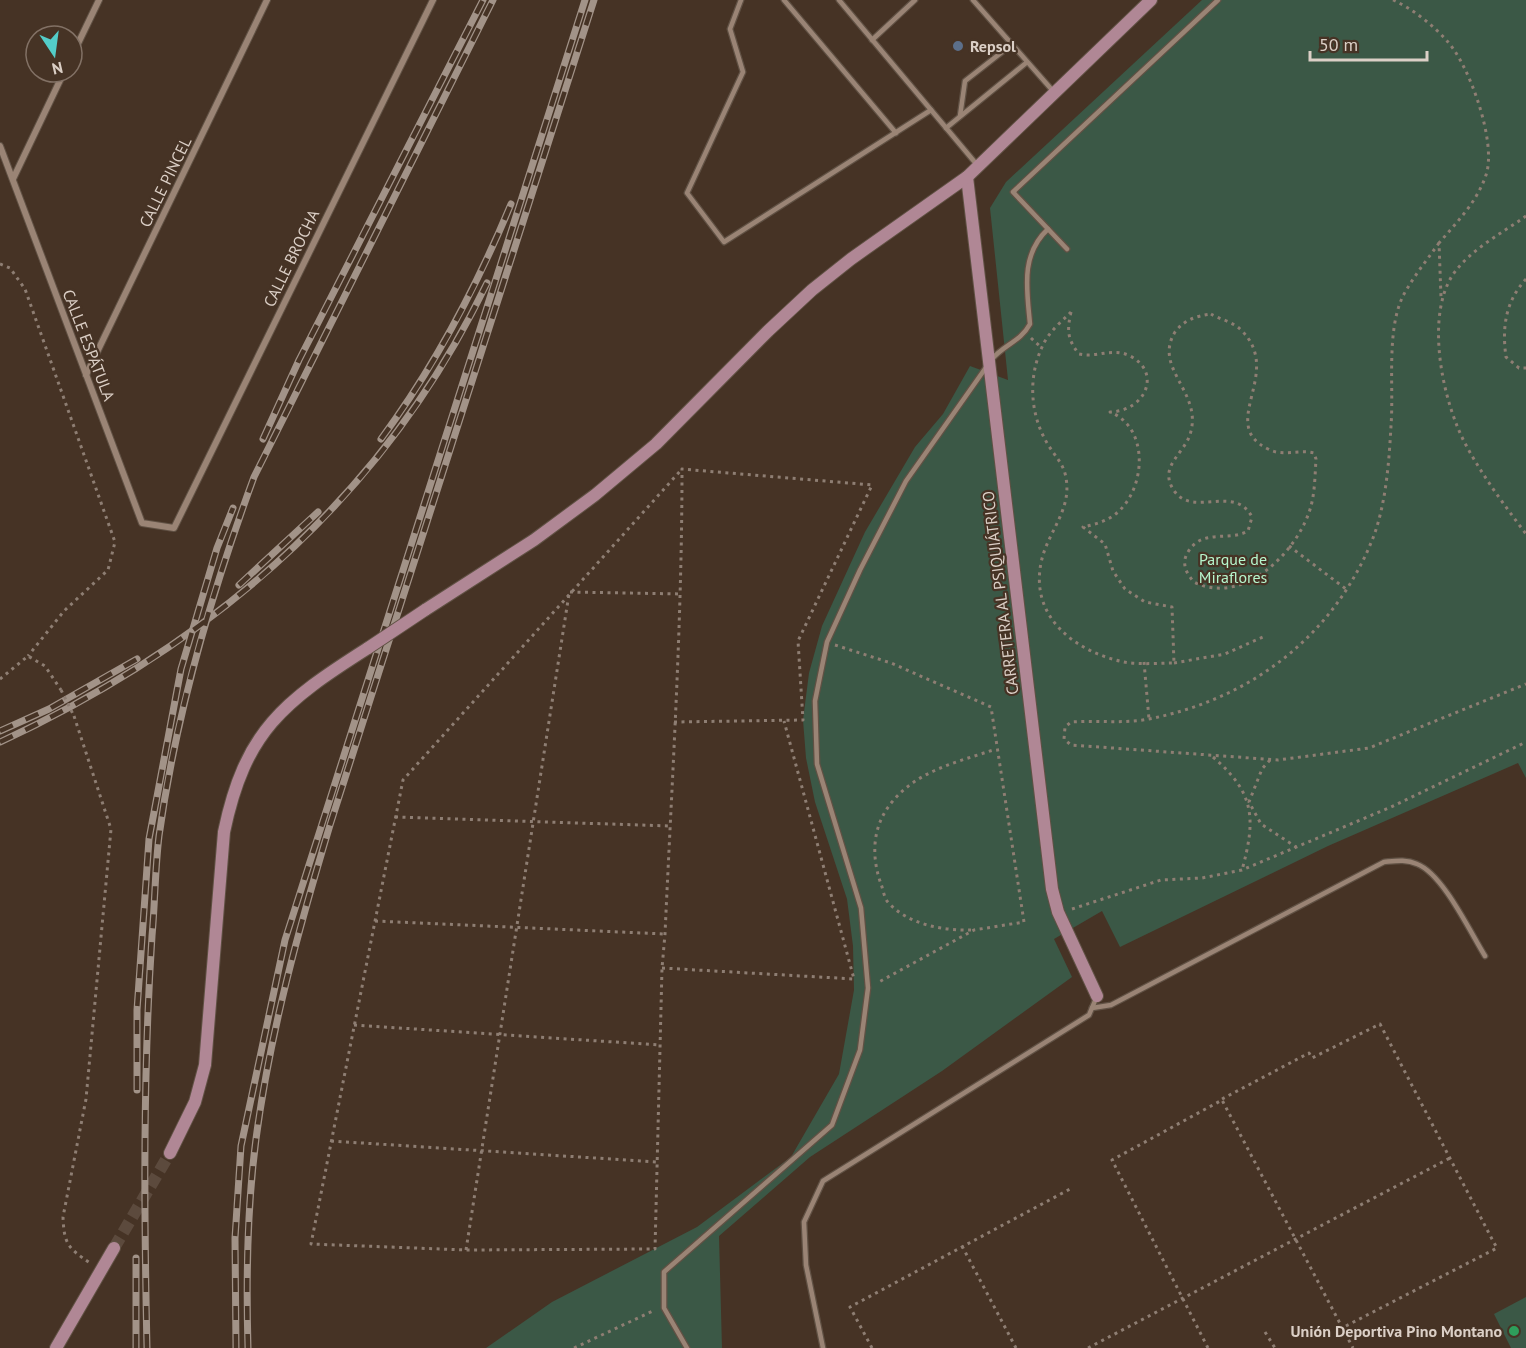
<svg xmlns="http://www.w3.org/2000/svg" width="1526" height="1348" viewBox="0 0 1526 1348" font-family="'PT Sans',sans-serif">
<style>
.green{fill:#3b5846}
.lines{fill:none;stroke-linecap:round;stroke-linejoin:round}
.secondary-tunnel{stroke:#5c4a3d;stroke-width:12;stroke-dasharray:12 6;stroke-linecap:butt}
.lane-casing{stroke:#605144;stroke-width:7}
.street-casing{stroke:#605144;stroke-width:8}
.secondary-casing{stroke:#605144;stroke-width:14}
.path{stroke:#8e7e73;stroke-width:3;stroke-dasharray:3 4.5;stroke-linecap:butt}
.lane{stroke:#9a8475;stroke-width:4.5}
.street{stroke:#9a8475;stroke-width:6}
.secondary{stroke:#b08795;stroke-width:12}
.rail-casing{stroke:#a29388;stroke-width:7}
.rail{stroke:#463325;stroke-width:4.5;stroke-dasharray:14;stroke-linecap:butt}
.secondary-bridge-casing{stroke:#605144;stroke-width:14;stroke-linecap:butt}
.path-bridge{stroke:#8e7e73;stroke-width:3;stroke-dasharray:3 4.5;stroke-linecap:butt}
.secondary-bridge{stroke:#b08795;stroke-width:12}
.service-dot{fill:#5c6f8a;stroke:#463325;stroke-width:2}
.leisure-dot{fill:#2e9e5b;stroke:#463325;stroke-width:2}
.labels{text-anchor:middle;stroke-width:4.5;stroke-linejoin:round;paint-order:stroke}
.poi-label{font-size:16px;font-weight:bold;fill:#dbcfc6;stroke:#463325;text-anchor:start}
.street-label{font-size:16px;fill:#dbcfc6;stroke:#463325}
.park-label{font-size:16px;fill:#b6f6cd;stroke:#463325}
</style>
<rect width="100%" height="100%" fill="#463325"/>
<g class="green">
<path d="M 1202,0 L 1526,0 L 1526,778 L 1518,763 L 1328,846 L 1120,947 L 1102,911 L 1054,939 L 1072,977 L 942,1071 L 810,1157 L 719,1236 L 722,1348 L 486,1348 L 552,1302 L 697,1227 L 791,1157 L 839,1074 L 854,990 L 853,946 L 847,899 L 815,802 L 806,758 L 803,720 L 809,673 L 822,626 L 865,532 L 915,447 L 943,414 L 970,366 L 1008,380 L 990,208 L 1006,182 Z"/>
<path d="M 1526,1297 L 1526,1348 L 1511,1348 L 1494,1314 Z"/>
</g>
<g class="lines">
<path class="secondary-tunnel" d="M 114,1248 L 170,1153"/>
<defs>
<g id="lane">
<path d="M 741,0 L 730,29 L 743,72 L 687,193 L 724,242 L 931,110"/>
<path d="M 784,0 L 896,133"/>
<path d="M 839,0 L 978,166"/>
<path d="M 973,0 L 1053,91"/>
<path d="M 872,40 L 915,0"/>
<path d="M 960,116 L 965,81 L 1011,45"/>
<path d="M 946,128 L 1026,63"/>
<path d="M 1067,249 L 1013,192 L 1218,0"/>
<path d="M 992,359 C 1004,345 1021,341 1030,324 C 1027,290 1020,255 1048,229"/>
<path d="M 1092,1008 L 1111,1005 L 1384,862 C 1395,861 1406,859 1417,864 C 1443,874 1470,932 1485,956"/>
<path d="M 687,1348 L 664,1308 L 664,1272 L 832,1125 L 860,1050 L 868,988 L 861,908 L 817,764 L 815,701 L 827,642 L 860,570 L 906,481 L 987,366"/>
<path d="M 823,1348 L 806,1265 L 804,1222 L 823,1181 L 1089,1015 L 1097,996"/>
</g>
<g id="street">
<path d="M 72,56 L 99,0"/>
<path d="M 0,146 L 142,523 L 174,528 L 433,0"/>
<path d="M 13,179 L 64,72"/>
<path d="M 86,375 L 267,0"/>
</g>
<g id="secondary">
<path d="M 967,177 L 1052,889 L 1058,912 L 1097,996"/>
<path d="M 425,610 L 534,540 L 595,495 L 656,444 L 768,331 L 812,290 L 851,259 L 967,177 L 1151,0"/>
<path d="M 170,1153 L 195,1102 L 205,1065 L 224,832 C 245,731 283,702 368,648"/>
<path d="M 56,1348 L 114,1248"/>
</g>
</defs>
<use href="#lane" class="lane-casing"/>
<use href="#street" class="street-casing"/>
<use href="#secondary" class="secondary-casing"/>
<g class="path">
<path d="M 1393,0 C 1413,9 1433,25 1448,42 C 1470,67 1497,143 1486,175 C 1477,202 1457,222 1439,243 L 1441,297"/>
<path d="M 1526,216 C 1501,234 1469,250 1452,276 C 1425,319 1443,404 1467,447 C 1484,478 1505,506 1526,534"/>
<path d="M 1439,243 C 1427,260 1413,277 1403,296 C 1386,331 1394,387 1391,426 C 1389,462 1386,504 1373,538 C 1334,636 1251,699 1149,719 C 1123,724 1097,720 1071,722 L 1065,727 L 1064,739 L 1071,745 L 1278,760 L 1369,748 L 1526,684"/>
<path d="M 0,264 L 10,268 L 25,289 L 115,542 L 108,570 L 64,611 L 28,656"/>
<path d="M 1526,279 C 1505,302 1502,328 1506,357 L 1519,368 L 1526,368"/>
<path d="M 1071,312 C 1067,330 1067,339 1079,354 C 1097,358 1113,347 1130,356 C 1162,372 1146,411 1110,412 C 1148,427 1146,483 1121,509 C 1111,520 1097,524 1083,527 L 1105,544 L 1113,571 L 1125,589 L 1145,602 L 1172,607 L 1174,663 C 1158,663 1140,665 1124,662 C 1076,652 1030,618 1041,563 C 1047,532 1072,511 1066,478 C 1064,464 1054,455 1047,443 C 1029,412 1028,374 1044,343 C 1050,331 1062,321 1071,312 Z"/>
<path d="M 1211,314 C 1219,319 1233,322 1240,329 C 1286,372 1216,424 1268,449 C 1283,457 1298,449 1314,453 L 1316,459 C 1315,474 1315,491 1311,506 C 1299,551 1243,607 1194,582 C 1186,573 1181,563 1188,552 C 1202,528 1229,542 1248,531 L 1252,517 C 1235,484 1194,517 1175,492 C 1156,466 1186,454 1191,431 C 1201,391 1153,368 1175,332 C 1184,320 1196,316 1211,314 Z"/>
<path d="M 1031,338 L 1042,348"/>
<path d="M 1289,546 L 1346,589"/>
<path d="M 570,592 L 682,594"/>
<path d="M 835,645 L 891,663 L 991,707 L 1024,922 L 974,930 L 877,983"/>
<path d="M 1144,662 L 1149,719"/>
<path d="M 1174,663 L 1225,654 L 1265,636"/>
<path d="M 0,679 L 28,656 L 45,666 L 61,690"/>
<path d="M 74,716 L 111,829 L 86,1099 L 63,1217 C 64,1244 68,1248 90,1263"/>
<path d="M 674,722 L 803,720 L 798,641 L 872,485 L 682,469 C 682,624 672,779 665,934 L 662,968 L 655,1249 L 466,1250 L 311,1244 L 403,780 L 682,469"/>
<path d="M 1213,757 C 1255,793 1256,819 1242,870"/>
<path d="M 1270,760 L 1262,769 L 1249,802 L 1261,824 L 1296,847"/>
<path d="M 395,817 L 670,826"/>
<path d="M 1072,909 L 1161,880 L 1202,878 L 1242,870 L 1391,807 L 1526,742"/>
<path d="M 375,921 L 665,934"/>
<path d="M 971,930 C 943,931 906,924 887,901 C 884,897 883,889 881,884 C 871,856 872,826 892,802 C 918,770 958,762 996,749"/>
<path d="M 662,968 L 854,979 L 784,721"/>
<path d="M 354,1025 L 660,1045"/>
<path d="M 1222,1099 L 1309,1053 L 1312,1058 L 1380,1024 L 1493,1241 L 1497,1248 L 1342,1328"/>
<path d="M 331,1141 L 657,1162"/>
<path d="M 962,1246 L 1016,1348"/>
<path d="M 466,1250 L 569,594"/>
<path d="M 1265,1332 L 1275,1348"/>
<path d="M 574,1348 L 655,1310"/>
<path d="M 872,1348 L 850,1307 L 1070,1189"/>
<path d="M 1088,1348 L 1450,1158"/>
<path d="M 1208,1348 L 1112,1160 L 1222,1100 L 1353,1348"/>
</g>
<use href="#lane" class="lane"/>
<use href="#street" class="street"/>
<use href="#secondary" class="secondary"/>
<defs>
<g id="rail">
<path d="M 263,439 L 299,360 L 483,0"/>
<path d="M 381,439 C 435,366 476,288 511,204"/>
<path d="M 239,585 L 318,512"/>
<path d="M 0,731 L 49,709 L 137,659"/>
<path d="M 0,742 C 213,643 384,497 487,283"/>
<path d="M 137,1090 L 137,1010 L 149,839 L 181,669 L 217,548 L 233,508"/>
<path d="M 136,1348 L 136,1258"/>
<path d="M 147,1348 C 144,1210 143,1073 152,936 C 155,903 155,869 159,836 C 176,713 211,594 254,477 L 493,0"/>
<path d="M 236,1348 L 235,1238 L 241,1146 L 285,940 L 585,0"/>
<path d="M 248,1348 C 246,1279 247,1208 256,1139 C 270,1032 299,928 330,825 L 594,0"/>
</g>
</defs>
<use href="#rail" class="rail-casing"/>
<use href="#rail" class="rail"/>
<defs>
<path id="secondary-bridge" d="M 368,648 L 425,610"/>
</defs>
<use href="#secondary-bridge" class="secondary-bridge-casing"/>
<path class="path-bridge" d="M 61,690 L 74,716"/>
<use href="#secondary-bridge" class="secondary-bridge"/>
</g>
<circle class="service-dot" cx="958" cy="46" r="6"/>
<circle class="leisure-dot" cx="1514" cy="1331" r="6"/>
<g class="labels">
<g class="poi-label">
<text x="970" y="52">Repsol</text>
<text x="1502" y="1337" text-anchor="end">Unión Deportiva Pino Montano</text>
</g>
<g class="street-label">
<text transform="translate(165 182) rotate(-64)" y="6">CALLE PINCEL</text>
<text transform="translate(291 258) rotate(-64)" y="6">CALLE BROCHA</text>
<text transform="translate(89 345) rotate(69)" y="6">CALLE ESPÁTULA</text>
<text transform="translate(1000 593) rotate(-97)" y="6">CARRETERA AL PSIQUIÁTRICO</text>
</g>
<g class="park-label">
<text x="1233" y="565">Parque de<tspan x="1233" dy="18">Miraflores</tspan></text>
</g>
</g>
<g transform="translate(54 54) rotate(167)"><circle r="28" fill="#463325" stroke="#827165" stroke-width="1.5"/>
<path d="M0-4.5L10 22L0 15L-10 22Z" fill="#53cdc9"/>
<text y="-9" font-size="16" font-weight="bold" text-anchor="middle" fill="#dbcfc6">N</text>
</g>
<path d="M1310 51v9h117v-9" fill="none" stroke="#dbcfc6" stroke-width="3"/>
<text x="1319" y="51" font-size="18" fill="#dbcfc6" stroke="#463325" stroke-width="4.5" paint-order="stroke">50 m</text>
</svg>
